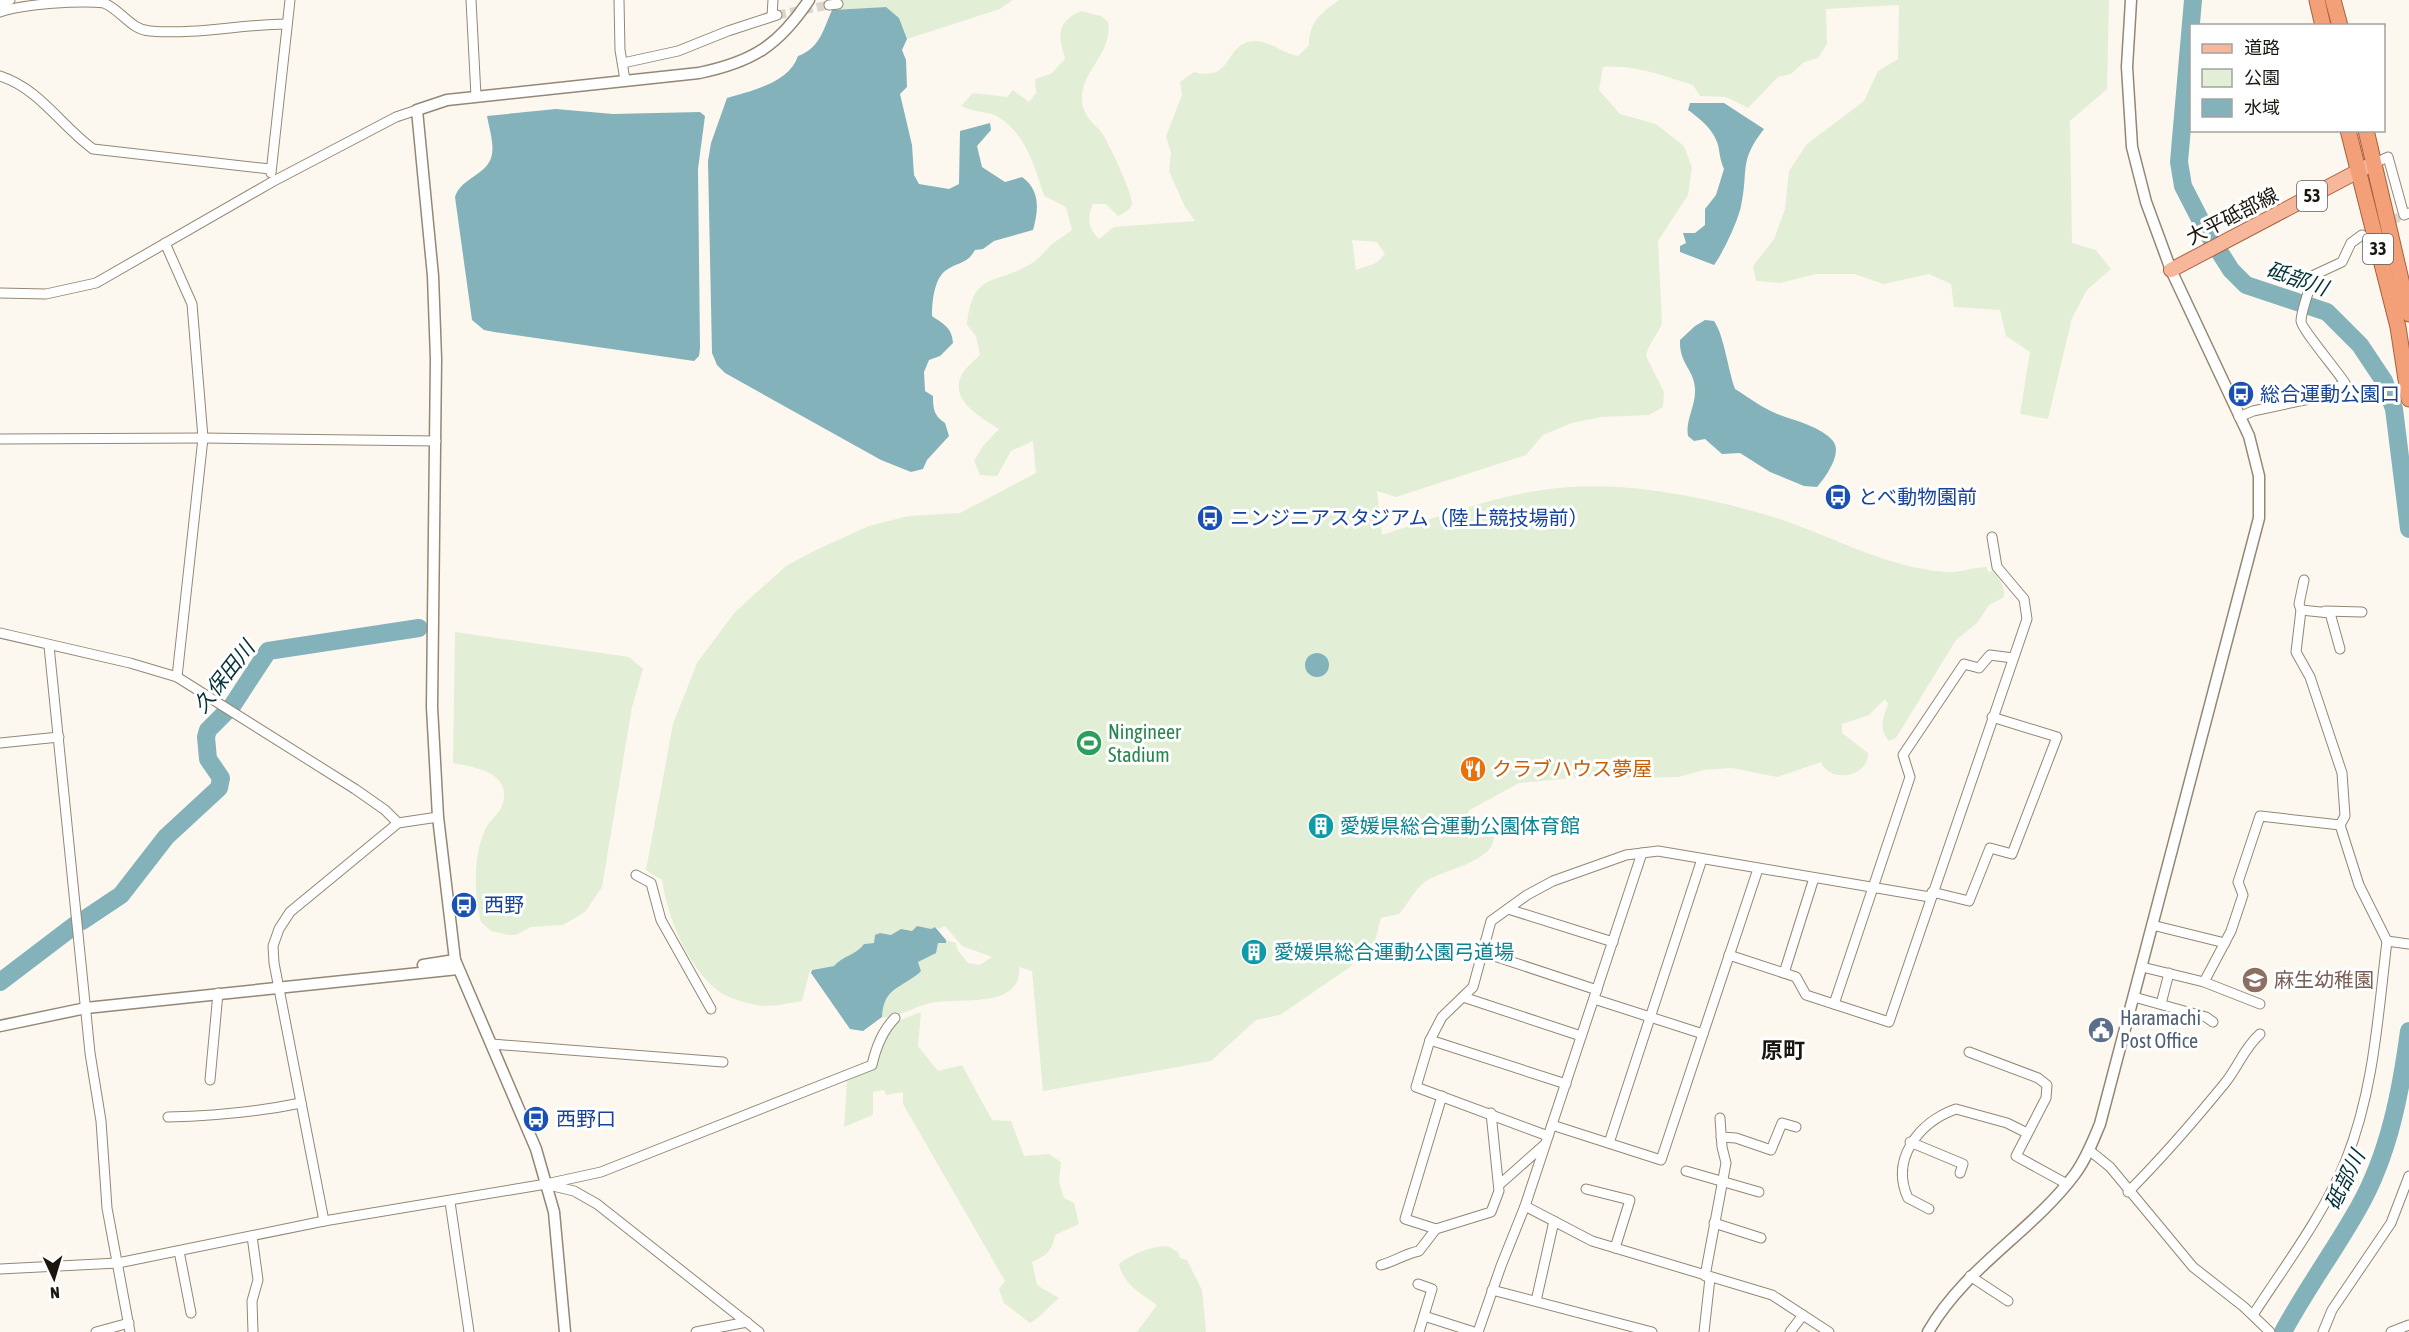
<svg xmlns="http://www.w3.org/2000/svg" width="2409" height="1332" viewBox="0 0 2409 1332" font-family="'Asap Condensed','Noto Sans JP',sans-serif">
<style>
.green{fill:#e3eed6;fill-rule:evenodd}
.water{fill:#83b2bb}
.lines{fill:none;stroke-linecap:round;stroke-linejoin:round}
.river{stroke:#83b2bb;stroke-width:18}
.minor-tunnel{stroke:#dbd6cd;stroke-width:9;stroke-dasharray:9 4.5;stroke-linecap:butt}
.minor-casing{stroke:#948774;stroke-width:11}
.tertiary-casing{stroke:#948774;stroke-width:13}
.primary-casing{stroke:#a5603e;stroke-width:16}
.trunk-casing{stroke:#a5603e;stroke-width:17}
.minor{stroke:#fff;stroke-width:9}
.tertiary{stroke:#fff;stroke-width:10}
.primary{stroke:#f6b79a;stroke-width:14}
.trunk{stroke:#f39f78;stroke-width:15}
.labels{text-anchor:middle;stroke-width:6;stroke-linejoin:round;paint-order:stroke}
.shield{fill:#fff;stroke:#5f5d57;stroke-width:1.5}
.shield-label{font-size:18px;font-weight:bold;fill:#1b170f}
.street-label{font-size:20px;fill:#1b170f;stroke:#fff}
.transit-label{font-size:20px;fill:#164399;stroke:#fff;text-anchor:start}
.leisure-label{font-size:20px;fill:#27864d;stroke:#fff;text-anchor:start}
.food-label{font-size:20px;fill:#c56008;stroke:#fff;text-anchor:start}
.culture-label{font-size:20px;fill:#0d838f;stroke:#fff;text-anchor:start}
.education-label{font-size:20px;fill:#785e54;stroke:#fff;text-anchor:start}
.service-label{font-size:20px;fill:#4e5e75;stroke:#fff;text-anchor:start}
.water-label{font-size:21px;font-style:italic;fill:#023138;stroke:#fff}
.quarter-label{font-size:22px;font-weight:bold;fill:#1b170f;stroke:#fff}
</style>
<rect width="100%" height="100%" fill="#fdf8ef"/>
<g class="green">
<path d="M 826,0 L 1013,0 L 1000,9 L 907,39 L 899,18 L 886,7 L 832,10 Z"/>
<path d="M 1339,0 L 2109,0 L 2107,89 L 2070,121 L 2072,243 L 2096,250 L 2111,269 L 2087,290 L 2072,318 L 2048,419 L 2020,414 L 2030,352 L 2006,336 L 2000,310 L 1954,307 L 1951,284 L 1929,274 L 1884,284 L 1854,274 L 1816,274 L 1780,283 L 1756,281 L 1753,266 L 1774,239 L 1785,209 L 1789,171 L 1807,144 L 1864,101 L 1878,71 L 1898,59 L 1899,5 L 1826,9 L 1827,44 L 1818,58 L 1804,62 L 1791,74 L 1778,77 L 1748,108 L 1726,97 L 1700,96 L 1693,85 C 1663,76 1634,64 1603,67 L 1599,90 L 1620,114 L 1656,124 L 1684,146 L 1692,168 L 1688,195 L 1658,241 L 1662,323 C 1657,337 1650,340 1646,356 L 1664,392 L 1663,407 L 1649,415 L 1601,417 L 1572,423 L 1543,435 L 1526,455 L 1396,497 L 1377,491 L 1382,535 C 1438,517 1498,494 1558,488 C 1625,481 1706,497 1770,516 C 1829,534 1884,568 1947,572 C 1960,573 1974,567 1987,567 L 1988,572 L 1993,571 C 2000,580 2005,585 2004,597 L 1989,605 L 1978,622 L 1956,640 L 1896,738 L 1889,741 C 1878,729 1883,718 1888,704 L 1885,699 L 1869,715 L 1842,724 L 1842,733 L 1868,753 C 1869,777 1830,784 1821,762 L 1777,777 L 1732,768 L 1704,770 L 1678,777 L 1629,778 L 1617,774 L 1519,783 L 1468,811 L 1470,827 L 1491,827 C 1508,860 1445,868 1425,882 C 1413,891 1409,903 1399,914 L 1381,918 L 1375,941 L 1350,967 L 1280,1015 L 1256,1020 L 1211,1061 L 1043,1091 L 1032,971 L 1019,967 C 1023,1010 956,997 930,1003 C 918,1005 891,1021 882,1017 C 883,990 899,989 918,974 L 921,971 L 918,962 L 936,952 L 938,943 L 946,943 L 946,940 L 956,943 L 957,949 L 968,963 L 980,965 L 992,957 L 962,946 L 945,926 L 939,929 L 935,927 L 931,929 L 896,932 L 891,935 L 880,933 L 875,935 L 874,943 L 864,944 C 856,955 842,956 834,966 L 810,970 L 802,1001 C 788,1003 771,1008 756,1005 C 746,1003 729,998 721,993 C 688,969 668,919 662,880 L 646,870 L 673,724 L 697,663 L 735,612 L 786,566 L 816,550 L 869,526 L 909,516 L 960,513 L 1036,473 L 1033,441 L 1011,451 L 997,476 L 980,475 L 974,461 L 983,446 L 999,429 C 982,417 950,402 961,376 C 964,369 974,361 980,355 L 976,336 L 967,325 C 973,269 996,286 1032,263 C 1040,258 1046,250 1052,244 C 1058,239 1066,235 1072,230 L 1066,207 L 1044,196 C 1034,165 1026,134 997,116 C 990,112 973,112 961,106 L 973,93 L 1007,97 L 1013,90 L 1029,102 L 1036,93 L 1035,79 L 1051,74 L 1065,59 C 1058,36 1056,22 1081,11 L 1101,16 L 1108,22 C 1114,55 1075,74 1083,107 C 1087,121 1097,125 1104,136 C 1110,146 1133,195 1132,204 C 1130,211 1123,213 1118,216 L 1106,204 L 1093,204 C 1087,218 1088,228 1099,239 L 1114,227 L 1195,221 L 1184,205 L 1169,171 L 1171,153 L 1166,136 L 1182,95 L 1180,82 L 1194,72 C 1234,83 1224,42 1254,41 C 1271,41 1282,53 1298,56 L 1309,45 C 1309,22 1321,13 1339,0 ZM 1352,240 L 1377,242 L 1385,254 L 1376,263 L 1356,270 Z"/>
<path d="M 455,632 L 629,657 L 643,669 L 632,707 L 602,887 L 585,912 L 563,925 L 531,927 L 516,935 L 508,935 L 491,931 L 481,922 C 474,896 473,855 485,830 C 489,820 500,814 503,803 C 511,772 474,767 453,763 Z"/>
<path d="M 921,1012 L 918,1046 L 938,1071 L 962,1065 L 992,1120 L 1011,1121 L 1024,1156 L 1049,1154 L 1061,1162 L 1059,1182 L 1064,1198 L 1074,1203 L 1079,1224 L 1055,1235 C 1053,1250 1046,1256 1032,1262 L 1037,1285 L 1059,1298 C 1049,1306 1041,1317 1030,1323 L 1004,1303 L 999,1289 L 1005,1281 L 903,1104 L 903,1092 L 886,1095 L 884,1090 L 873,1092 L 873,1115 L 844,1127 L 847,1081 L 874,1069 L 881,1045 L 895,1022 Z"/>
<path d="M 1167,1246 L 1178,1252 L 1180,1258 L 1187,1260 L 1202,1290 L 1206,1332 L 1137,1332 L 1157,1305 C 1141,1294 1123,1284 1119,1264 C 1134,1253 1148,1247 1167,1246 Z"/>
</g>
<g class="water">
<path d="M 886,7 L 899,18 L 907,39 L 902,50 L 906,60 L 907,87 L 900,94 L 912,145 L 914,175 L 919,184 L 949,189 L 959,184 L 960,131 L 990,123 L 991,130 L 977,146 L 982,167 L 1005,182 L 1022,177 C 1040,190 1039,209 1033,230 L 994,241 L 983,249 L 975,250 C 967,265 956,262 945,271 C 934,280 932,302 932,316 C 943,324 952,327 953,343 L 940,356 L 929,360 L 924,372 L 925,391 L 933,396 C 933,409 934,416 945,423 L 949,436 L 927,460 L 923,469 L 911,472 L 881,460 L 725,373 L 717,365 L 712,353 L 708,161 L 711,143 L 727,98 C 751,91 789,83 798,56 C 820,48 823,30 832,10 Z"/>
<path d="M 1690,103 L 1724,103 L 1764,129 C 1738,162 1749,170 1741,206 C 1738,221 1723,253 1714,265 L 1680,252 L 1680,246 L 1686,243 L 1683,233 L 1695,233 L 1705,225 L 1705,209 L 1716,195 L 1724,169 C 1719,158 1720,150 1717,142 C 1712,128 1699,118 1688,110 Z"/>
<path d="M 556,109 L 613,114 L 700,112 L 705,116 L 698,169 L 700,348 L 699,356 L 694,361 L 494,332 L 484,330 L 472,320 L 455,197 C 461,177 489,175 492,154 C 494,142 489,128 487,116 Z"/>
<path d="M 1705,320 L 1714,321 C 1724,335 1728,370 1735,389 C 1748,397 1761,407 1775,413 C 1792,420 1821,426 1833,441 C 1843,453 1825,478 1817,487 L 1804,486 L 1770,472 L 1740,453 L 1722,454 L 1705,439 L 1694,441 L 1688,436 C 1685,420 1696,406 1695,389 C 1694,369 1679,364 1680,340 L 1695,326 Z"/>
<circle cx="1317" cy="665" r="12"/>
<path d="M 917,926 L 931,929 L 935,927 L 946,940 L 946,943 L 938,943 L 936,953 L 918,962 L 921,971 L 918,974 C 897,990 884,989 882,1017 L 863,1031 L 850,1029 L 811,973 L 812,970 L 834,966 C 842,956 856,955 864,944 L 874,943 L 875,935 L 880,933 L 891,935 L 901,929 L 912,931 Z"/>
</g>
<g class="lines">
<g class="river">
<path d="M 2193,0 L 2179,162 L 2183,186 L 2205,229 L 2231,270 L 2246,285 L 2327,312 L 2360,345 L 2384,381 L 2394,409 L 2409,529"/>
<path d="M 82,921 L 121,895 L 166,837 L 219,788 L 221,778 L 208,759 L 206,737 L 208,730 L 232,706 L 268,651 L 419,628"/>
<path d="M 0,982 L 75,925"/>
<path d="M 2283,1332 C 2306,1289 2335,1250 2359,1207 C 2389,1154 2401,1091 2409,1031"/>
</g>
<g class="minor-tunnel">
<path d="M 777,15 L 829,5"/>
<path d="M 2369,231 L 2399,217"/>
</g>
<defs>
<g id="minor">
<path d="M 471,0 L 476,96"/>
<path d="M 619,0 L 620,50 L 625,80"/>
<path d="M 0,4 L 10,0"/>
<path d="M 829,5 L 838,4"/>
<path d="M 0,12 C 24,4 81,0 104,3 C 121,10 131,30 150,31 C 196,35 242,24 287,24"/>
<path d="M 772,16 L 773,0"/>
<path d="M 623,63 L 678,51 L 728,31 L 777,15"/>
<path d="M 0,76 C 40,89 60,125 93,149 L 270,169"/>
<path d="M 2375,163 L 2388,157 L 2404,215 L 2409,213"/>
<path d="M 271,173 L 290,0"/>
<path d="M 165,243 L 192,304 L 203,438 L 177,677"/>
<path d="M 0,293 L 46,294 L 96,283 L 272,182 L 396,117 L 417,110"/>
<path d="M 2239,417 L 2253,411 L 2319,397 L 2345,383 C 2338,372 2301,328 2301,321 C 2302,307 2310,289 2314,275 L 2342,262 L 2351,243 L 2362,235"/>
<path d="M 0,439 L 203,438 L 436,441"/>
<path d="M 2304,580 L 2299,604 L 2301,610 L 2296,652 L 2310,677 L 2342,773 L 2345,816 L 2340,825"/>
<path d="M 2301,610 L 2330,613 L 2340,649"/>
<path d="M 2325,611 L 2362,612"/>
<path d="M 0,633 L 130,663 L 177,677 L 355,789 L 385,810 L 398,823"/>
<path d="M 49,646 L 90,1053 L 101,1121 L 107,1208 L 130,1332"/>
<path d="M 0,743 L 59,737"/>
<path d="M 636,875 L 651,883 L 661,920 L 711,1009"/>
<path d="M 1932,892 L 1969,901 L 1990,848 L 2012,854 L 2057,737 L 1992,717"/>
<path d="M 1508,909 L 1613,942"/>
<path d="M 2152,925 L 2225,943"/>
<path d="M 1482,952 L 1597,990"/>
<path d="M 1729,955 L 1796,977 L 1806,995 L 1889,1022 L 2027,619 L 2024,599 L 1997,567 L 1992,537"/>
<path d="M 2142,967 L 2204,982 L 2231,931 L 2243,895 L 2238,882 L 2260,816 L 2340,825 L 2359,885 L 2387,941"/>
<path d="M 1784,973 L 1814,878"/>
<path d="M 2204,982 L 2260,1004"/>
<path d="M 1463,997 L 1581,1036"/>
<path d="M 2134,997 L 2206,1017 L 2213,1022"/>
<path d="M 1594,999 L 1703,1034"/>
<path d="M 1834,1004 L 1910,777 L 1903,755 L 1964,664 L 1979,668 L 1990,655 L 2013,658"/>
<path d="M 2161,1004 L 2169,973"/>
<path d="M 1430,1040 L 1566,1084"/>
<path d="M 492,1044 L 723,1062"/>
<path d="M 1969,1052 L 2038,1078 L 2047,1085 L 2046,1098 L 2016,1156 L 2067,1184"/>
<path d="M 210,1080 L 218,993"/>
<path d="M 168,1117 C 212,1116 257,1112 301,1103"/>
<path d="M 1552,1125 L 1661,1160 L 1758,869"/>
<path d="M 1548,1136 L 1416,1087 L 1430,1040 L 1442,1017 L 1473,987 L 1491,921 L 1527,895 L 1553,881 L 1626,855 L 1658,851 L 1930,897"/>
<path d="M 1721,1137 L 1736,1138 L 1771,1150 L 1782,1123 L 1796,1127"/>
<path d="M 1910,1142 L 1963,1164 L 1960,1173"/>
<path d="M 1609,1143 L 1702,859"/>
<path d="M 2089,1150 L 2110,1167 L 2193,1267 L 2244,1307 L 2270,1332"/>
<path d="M 1686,1171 L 1759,1192"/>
<path d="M 549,1185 L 574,1191 L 597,1204 L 759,1332"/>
<path d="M 1499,1185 L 1544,1145"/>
<path d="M 1586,1189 L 1630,1200 L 1615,1248"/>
<path d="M 2128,1192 C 2163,1157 2194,1121 2225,1083 C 2238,1067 2244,1048 2260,1034"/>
<path d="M 450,1202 L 469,1332"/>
<path d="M 1525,1206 L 1592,1241 L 1772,1295 L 1829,1332"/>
<path d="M 1929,1209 L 1908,1198 C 1890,1159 1919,1122 1956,1109 L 2007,1123 L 2027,1133"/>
<path d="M 324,1221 L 274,963 L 273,946 L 279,929 L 290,912 L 398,823 L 438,817"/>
<path d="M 1714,1223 L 1761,1238"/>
<path d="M 1436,1229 L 1405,1219 L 1442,1096"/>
<path d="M 252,1236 L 258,1280 L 252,1301 L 253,1332"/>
<path d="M 179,1251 L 191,1313"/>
<path d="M 1381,1265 C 1396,1261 1404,1254 1419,1251 L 1436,1229 L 1491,1212 L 1499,1191 L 1491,1113"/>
<path d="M 0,1269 L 118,1263 L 324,1221 L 546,1184 L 601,1172 L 872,1065 C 876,1047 882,1031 895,1018"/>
<path d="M 1705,1276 L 1726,1163 L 1722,1147 L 1720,1118"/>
<path d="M 1970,1276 L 2008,1301"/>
<path d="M 1418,1284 L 1432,1289 L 1419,1332"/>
<path d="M 1492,1290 L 1652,1332"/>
<path d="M 1536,1301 L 1554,1221"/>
<path d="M 2253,1315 C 2286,1264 2323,1216 2346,1160 C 2374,1090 2378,1015 2387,941 L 2409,944"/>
<path d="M 1424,1316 L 1474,1332"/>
<path d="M 96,1332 L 129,1323"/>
<path d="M 696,1332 L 747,1322"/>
<path d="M 1478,1332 L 1501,1266 L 1525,1206 L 1642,853"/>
<path d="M 1704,1332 L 1710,1278"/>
<path d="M 1790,1332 L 1803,1315"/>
<path d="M 2323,1332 L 2332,1310 L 2391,1223 L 2409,1176"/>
<path d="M 2391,1332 L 2409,1325"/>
</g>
<g id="tertiary">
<path d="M 423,965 L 455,960"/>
<path d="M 0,1026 L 86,1008 L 458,969"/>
<path d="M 565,1332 L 554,1212 L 536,1149 L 455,960 L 438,817 L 432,707 L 436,359 L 433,276 L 417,110 L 447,100 L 699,73 C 753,62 779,45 809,0"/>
<path d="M 1928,1332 C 1965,1267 2032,1232 2075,1174 C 2086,1159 2093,1141 2100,1124 L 2259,518 L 2259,476 L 2249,436 L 2171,270 L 2146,202 L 2132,147 L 2127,67 L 2131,0"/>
</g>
<path id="primary" d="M 2171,270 L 2366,167"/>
<g id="trunk">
<path d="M 2317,0 L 2323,26"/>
<path d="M 2333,0 L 2340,26"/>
<path d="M 2348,130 L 2398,327 L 2409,399"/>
<path d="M 2366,130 L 2409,314"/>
</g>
</defs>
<use href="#minor" class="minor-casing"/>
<use href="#tertiary" class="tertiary-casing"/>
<use href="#primary" class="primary-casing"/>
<use href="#trunk" class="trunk-casing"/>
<use href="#minor" class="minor"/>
<use href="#tertiary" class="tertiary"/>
<use href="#primary" class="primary"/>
<use href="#trunk" class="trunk"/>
</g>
<defs>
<symbol id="bus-disc" viewBox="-11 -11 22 22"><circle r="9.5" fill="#1a4fb4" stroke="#fff"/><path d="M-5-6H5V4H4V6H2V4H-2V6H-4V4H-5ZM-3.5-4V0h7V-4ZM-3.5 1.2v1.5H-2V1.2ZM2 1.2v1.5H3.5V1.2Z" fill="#fff"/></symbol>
<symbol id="stadium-disc" viewBox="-11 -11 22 22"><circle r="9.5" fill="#2e9e5b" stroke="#fff"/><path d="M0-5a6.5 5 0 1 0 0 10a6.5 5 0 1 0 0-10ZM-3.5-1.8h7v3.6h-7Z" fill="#fff"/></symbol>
<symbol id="restaurant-disc" viewBox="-11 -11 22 22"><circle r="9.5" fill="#e8710a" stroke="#fff"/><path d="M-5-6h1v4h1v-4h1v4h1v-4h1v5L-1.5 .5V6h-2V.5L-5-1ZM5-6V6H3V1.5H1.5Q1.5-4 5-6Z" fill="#fff"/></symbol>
<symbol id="building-disc" viewBox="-11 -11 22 22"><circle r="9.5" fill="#0f9aa8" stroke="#fff"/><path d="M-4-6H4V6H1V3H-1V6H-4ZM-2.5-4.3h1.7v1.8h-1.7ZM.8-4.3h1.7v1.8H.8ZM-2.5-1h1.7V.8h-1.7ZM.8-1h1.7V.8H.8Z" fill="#fff"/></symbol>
<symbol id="school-disc" viewBox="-11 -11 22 22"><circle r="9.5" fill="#8d6e63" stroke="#fff"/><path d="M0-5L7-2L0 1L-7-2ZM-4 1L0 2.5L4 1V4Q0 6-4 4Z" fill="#fff"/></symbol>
<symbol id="civic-disc" viewBox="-11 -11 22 22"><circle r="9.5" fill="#5c6f8a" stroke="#fff"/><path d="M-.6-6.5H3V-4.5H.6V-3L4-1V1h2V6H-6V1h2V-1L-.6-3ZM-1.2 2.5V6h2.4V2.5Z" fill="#fff"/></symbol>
</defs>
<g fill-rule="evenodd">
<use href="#bus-disc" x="2226" y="379" width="30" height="30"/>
<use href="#bus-disc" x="1823" y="482" width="30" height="30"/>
<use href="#bus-disc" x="1195" y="503" width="30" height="30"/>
<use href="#stadium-disc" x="1074" y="728" width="30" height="30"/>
<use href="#restaurant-disc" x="1458" y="754" width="30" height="30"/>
<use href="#building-disc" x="1306" y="811" width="30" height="30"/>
<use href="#bus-disc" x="449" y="890" width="30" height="30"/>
<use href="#building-disc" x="1239" y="937" width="30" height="30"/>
<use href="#school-disc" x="2240" y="965" width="30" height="30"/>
<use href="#civic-disc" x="2086" y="1015" width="30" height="30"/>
<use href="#bus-disc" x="521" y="1104" width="30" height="30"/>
</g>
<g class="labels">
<g class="shield">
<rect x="2297" y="181" width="30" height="30" rx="4.5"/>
<rect x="2363" y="234" width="30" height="30" rx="4.5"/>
</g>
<g class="shield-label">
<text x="2312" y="202">53</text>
<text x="2378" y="255">33</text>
</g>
<g class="street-label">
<text transform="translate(2232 216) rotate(-27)" y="7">大平砥部線</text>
</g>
<g class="transit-label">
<text x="2260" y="401">総合運動公園口</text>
<text x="1858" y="504">とべ動物園前</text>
<text x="1230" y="525">ニンジニアスタジアム（陸上競技場前）</text>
<text x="484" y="912">西野</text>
<text x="556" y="1126">西野口</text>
</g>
<g class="leisure-label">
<text x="1108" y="739">Ningineer<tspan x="1108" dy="23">Stadium</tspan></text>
</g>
<g class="food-label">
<text x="1492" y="776">クラブハウス夢屋</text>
</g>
<g class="culture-label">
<text x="1340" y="833">愛媛県総合運動公園体育館</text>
<text x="1274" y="959">愛媛県総合運動公園弓道場</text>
</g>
<g class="education-label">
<text x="2274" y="987">麻生幼稚園</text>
</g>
<g class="service-label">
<text x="2120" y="1025">Haramachi<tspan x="2120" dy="23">Post Office</tspan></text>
</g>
<g class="water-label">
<text transform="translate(2297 279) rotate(19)" y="7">砥部川</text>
<text transform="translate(224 677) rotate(-52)" y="7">久保田川</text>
<text transform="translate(2345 1180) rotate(-64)" y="7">砥部川</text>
</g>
<g class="quarter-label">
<text x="1783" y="1058">原町</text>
</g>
</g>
<rect x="2190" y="24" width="195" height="108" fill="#ffffff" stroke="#a4a29f" stroke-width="1.5"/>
<rect x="2202" y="44" width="30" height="9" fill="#f6b79a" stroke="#a4a29f" stroke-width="1.5"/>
<text x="2244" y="54" font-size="18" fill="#1b170f">道路</text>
<rect x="2202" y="69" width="30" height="18" fill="#e3eed6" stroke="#a4a29f" stroke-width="1.5"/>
<text x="2244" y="84" font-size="18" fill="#1b170f">公園</text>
<rect x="2202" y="99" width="30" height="18" fill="#83b2bb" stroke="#a4a29f" stroke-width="1.5"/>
<text x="2244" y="114" font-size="18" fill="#1b170f">水域</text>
<g transform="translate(54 1278) rotate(176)" stroke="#ffffff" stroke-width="4.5" paint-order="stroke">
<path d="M0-4.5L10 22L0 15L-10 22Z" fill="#1b170f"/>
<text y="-9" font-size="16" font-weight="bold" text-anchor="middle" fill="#1b170f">N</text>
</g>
</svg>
